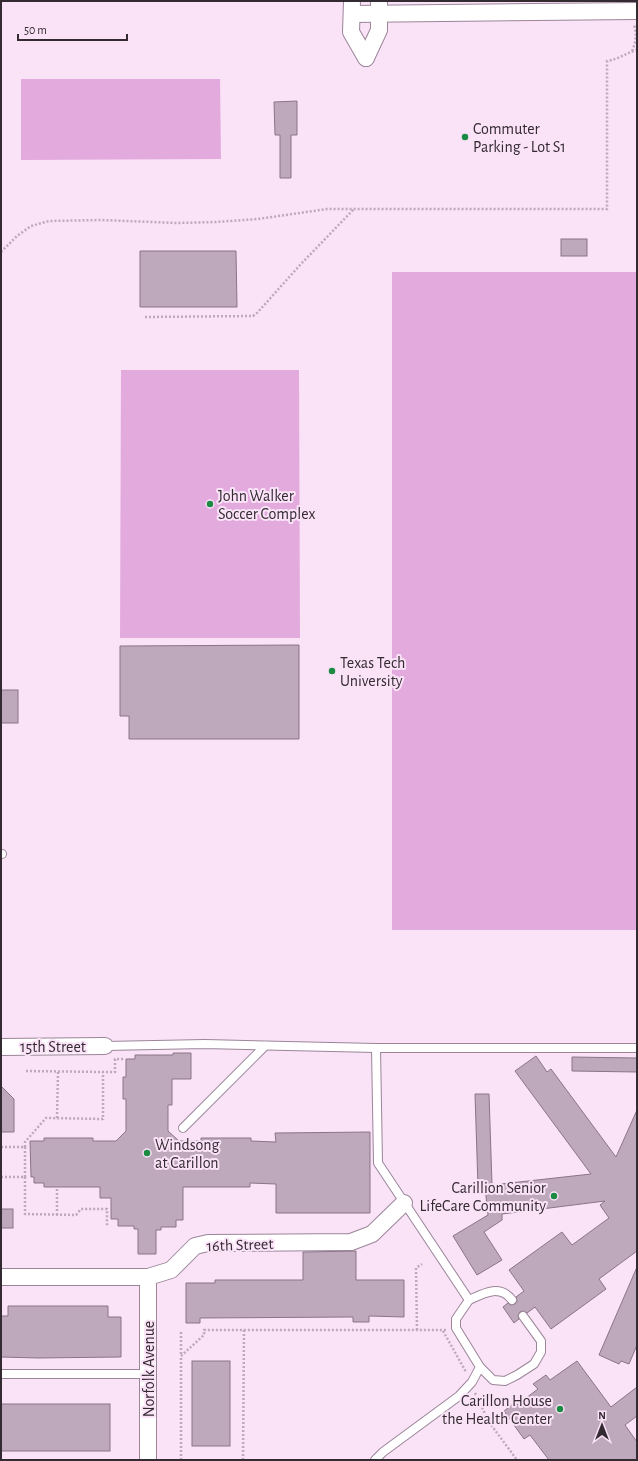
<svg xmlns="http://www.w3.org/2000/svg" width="638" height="1461" viewBox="0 0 638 1461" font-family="'Alegreya Sans',sans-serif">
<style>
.green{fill:#e3abdd}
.building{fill:#bea8bc;stroke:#8a7587}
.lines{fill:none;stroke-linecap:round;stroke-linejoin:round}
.lane-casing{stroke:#9b8599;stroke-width:10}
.street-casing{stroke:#9b8599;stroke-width:18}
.path{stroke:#bda9ba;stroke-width:2.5;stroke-dasharray:2 2;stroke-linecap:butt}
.lane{stroke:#fff;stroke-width:8}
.street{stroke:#fff;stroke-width:16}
.poi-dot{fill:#1b8b43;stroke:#fae2f7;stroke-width:1.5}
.labels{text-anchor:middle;stroke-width:4;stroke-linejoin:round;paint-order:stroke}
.poi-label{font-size:16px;fill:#332a32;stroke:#fae2f7;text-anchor:start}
.street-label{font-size:16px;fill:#332a32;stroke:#fae2f7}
</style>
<rect width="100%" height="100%" fill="#fae2f7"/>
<g class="green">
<path d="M 21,79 L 220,79 L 221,159 L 21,160 Z"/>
<rect x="392" y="272" width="245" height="658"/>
<path d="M 121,370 L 299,370 L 300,638 L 120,638 Z"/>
</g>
<g class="building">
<path d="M 297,101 L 297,135 L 291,135 L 291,178 L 280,178 L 280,135 L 275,135 L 274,102 Z"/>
<rect x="561" y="239" width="26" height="17"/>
<path d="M 140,251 L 236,251 L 237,307 L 140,307 Z"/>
<path d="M 299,645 L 299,739 L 129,739 L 129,716 L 120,716 L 120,646 Z"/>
<rect x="1" y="690" width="17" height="33"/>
<path d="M 173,1053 L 191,1053 L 191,1079 L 172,1079 L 172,1105 L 168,1105 L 168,1131 L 179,1141 L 201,1141 L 201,1138 L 251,1138 L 251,1141 L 276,1142 L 275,1133 L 370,1132 L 370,1213 L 276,1213 L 276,1184 L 250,1183 L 250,1187 L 183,1187 L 183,1220 L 176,1220 L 176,1227 L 161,1227 L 161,1230 L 156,1230 L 156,1254 L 138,1254 L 138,1229 L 134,1229 L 134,1226 L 118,1226 L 118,1219 L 111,1219 L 111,1198 L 100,1198 L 100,1187 L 44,1187 L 44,1183 L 34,1183 L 34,1177 L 31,1177 L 30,1141 L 44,1141 L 44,1138 L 93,1138 L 93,1141 L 116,1141 L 126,1131 L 126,1099 L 123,1099 L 123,1077 L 126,1077 L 126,1059 L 135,1059 L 135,1055 L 173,1055 Z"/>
<path d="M 536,1056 L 547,1072 L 551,1069 L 616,1157 L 637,1110 L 637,1251 L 599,1279 L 606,1289 L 551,1329 L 535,1307 L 527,1313 L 523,1311 L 520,1312 L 518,1316 L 519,1319 L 514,1323 L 503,1307 L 508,1303 L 511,1305 L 515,1304 L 517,1301 L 516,1297 L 524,1291 L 509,1270 L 562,1232 L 572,1245 L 609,1218 L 600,1205 L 605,1201 L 502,1214 L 502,1220 L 484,1232 L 502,1260 L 477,1275 L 453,1236 L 488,1215 L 485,1187 L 478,1187 L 475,1094 L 489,1094 L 492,1185 L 591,1174 L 515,1071 Z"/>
<path d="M 572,1057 L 637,1058 L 637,1072 L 572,1071 Z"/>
<path d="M 1,1086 L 14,1099 L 14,1132 L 1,1132 Z"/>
<rect x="1" y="1209" width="12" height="19"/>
<path d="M 356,1251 L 356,1280 L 404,1280 L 404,1317 L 369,1316 L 369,1322 L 353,1322 L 353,1317 L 200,1318 L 200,1323 L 186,1323 L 186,1283 L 215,1283 L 215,1280 L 303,1280 L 303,1252 Z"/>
<path d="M 637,1267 L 637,1345 L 629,1364 L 621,1361 L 619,1364 L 599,1355 Z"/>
<path d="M 8,1306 L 108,1306 L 108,1317 L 121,1317 L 121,1357 L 38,1358 L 1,1357 L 1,1316 L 8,1316 Z"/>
<rect x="192" y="1361" width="38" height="85"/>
<path d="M 577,1361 L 611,1407 L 637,1387 L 637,1416 L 625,1425 L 637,1442 L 637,1460 L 549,1460 L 530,1435 L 524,1439 L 504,1411 L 513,1404 L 514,1407 L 538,1389 L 533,1384 L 546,1375 L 550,1380 Z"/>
<rect x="1" y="1404" width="109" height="47"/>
</g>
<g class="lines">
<defs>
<g id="lane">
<path d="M 1,854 L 2,854"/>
<path d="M 105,1046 L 205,1044 L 376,1048 L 637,1048"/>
<path d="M 183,1128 L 265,1046"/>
<path d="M 469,1300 C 484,1293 500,1284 512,1300"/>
<path d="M 480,1367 L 493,1380 L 505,1381 L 517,1375 L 534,1364 L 541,1352 L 541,1341 L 523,1316"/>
<path d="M 1,1374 L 148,1374"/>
<path d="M 375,1460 L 383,1452 L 459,1396 L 472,1382 L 480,1367 L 456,1328 L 456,1319 L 469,1300 L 378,1163 L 376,1048"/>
</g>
<g id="street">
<path d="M 352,1 L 351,32 L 366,58"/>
<path d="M 352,14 L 637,11"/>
<path d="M 366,58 L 379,30 L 379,1"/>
<path d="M 1,1047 L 105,1046"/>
<path d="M 1,1277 L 148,1277 L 171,1270 L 195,1246 L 208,1243 L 351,1242 L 372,1234 L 404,1203"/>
<path d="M 148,1460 L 148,1277"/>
</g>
</defs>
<use href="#lane" class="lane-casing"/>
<use href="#street" class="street-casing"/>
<g class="path">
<path d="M 632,51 C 636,42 637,34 634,25"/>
<path d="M 1,252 L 17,236 L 31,226 L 49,221 L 101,220 L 177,223 L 216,222 L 258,219 L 327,209 L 607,209 L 607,61 C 619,59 626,53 637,50"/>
<path d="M 145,317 L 253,316 L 257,313 L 300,265 L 354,209"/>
<path d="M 26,1071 L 103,1072"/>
<path d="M 57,1118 L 58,1072"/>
<path d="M 1,1147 L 25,1147 L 25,1177 L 1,1177"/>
<path d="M 25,1147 L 25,1142 L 46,1118 L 103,1119 L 103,1072 L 115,1072 L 115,1059 L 124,1059"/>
<path d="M 25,1177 L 25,1214 L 76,1215 L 81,1209 L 107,1209 L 107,1226"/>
<path d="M 57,1215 L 57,1187"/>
<path d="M 417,1330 L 416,1268 L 422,1264"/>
<path d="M 443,1331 L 466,1372"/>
<path d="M 181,1332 L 181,1355"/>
<path d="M 475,1393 L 489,1422 L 517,1460"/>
<path d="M 181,1460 L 181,1356 L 204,1335 L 204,1330 L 447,1330"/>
<path d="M 243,1460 L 244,1330"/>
</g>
<use href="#lane" class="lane"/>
<use href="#street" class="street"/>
</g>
<g class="poi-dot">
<circle cx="465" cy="137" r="4"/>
<circle cx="210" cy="504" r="4"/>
<circle cx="332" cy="671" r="4"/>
<circle cx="147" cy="1153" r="4"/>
<circle cx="554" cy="1196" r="4"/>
<circle cx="560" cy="1409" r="4"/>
</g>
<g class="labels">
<g class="poi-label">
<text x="473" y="134">Commuter<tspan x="473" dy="18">Parking - Lot S1</tspan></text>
<text x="218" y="501">John Walker<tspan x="218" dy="18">Soccer Complex</tspan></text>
<text x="340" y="668">Texas Tech<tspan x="340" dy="18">University</tspan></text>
<text x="155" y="1150">Windsong<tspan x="155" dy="18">at Carillon</tspan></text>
<text x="546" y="1193" text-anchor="end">Carillion Senior<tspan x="546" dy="18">LifeCare Community</tspan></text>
<text x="552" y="1406" text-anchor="end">Carillon House<tspan x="552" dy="18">the Health Center</tspan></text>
</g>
<g class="street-label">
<text x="53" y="1052">15th Street</text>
<text transform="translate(240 1244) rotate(-2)" y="6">16th Street</text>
<text transform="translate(148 1369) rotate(-90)" y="6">Norfolk Avenue</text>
</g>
</g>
<rect width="638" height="1461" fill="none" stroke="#332a32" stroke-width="4"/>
<g transform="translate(602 1425)" stroke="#fae2f7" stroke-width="3" paint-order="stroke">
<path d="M0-3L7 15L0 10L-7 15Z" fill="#332a32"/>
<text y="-6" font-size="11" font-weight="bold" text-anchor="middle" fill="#332a32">N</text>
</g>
<path d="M18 34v6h109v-6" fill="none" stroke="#332a32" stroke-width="2"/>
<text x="24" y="34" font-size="12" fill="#332a32" stroke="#fae2f7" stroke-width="3" paint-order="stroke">50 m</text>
</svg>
